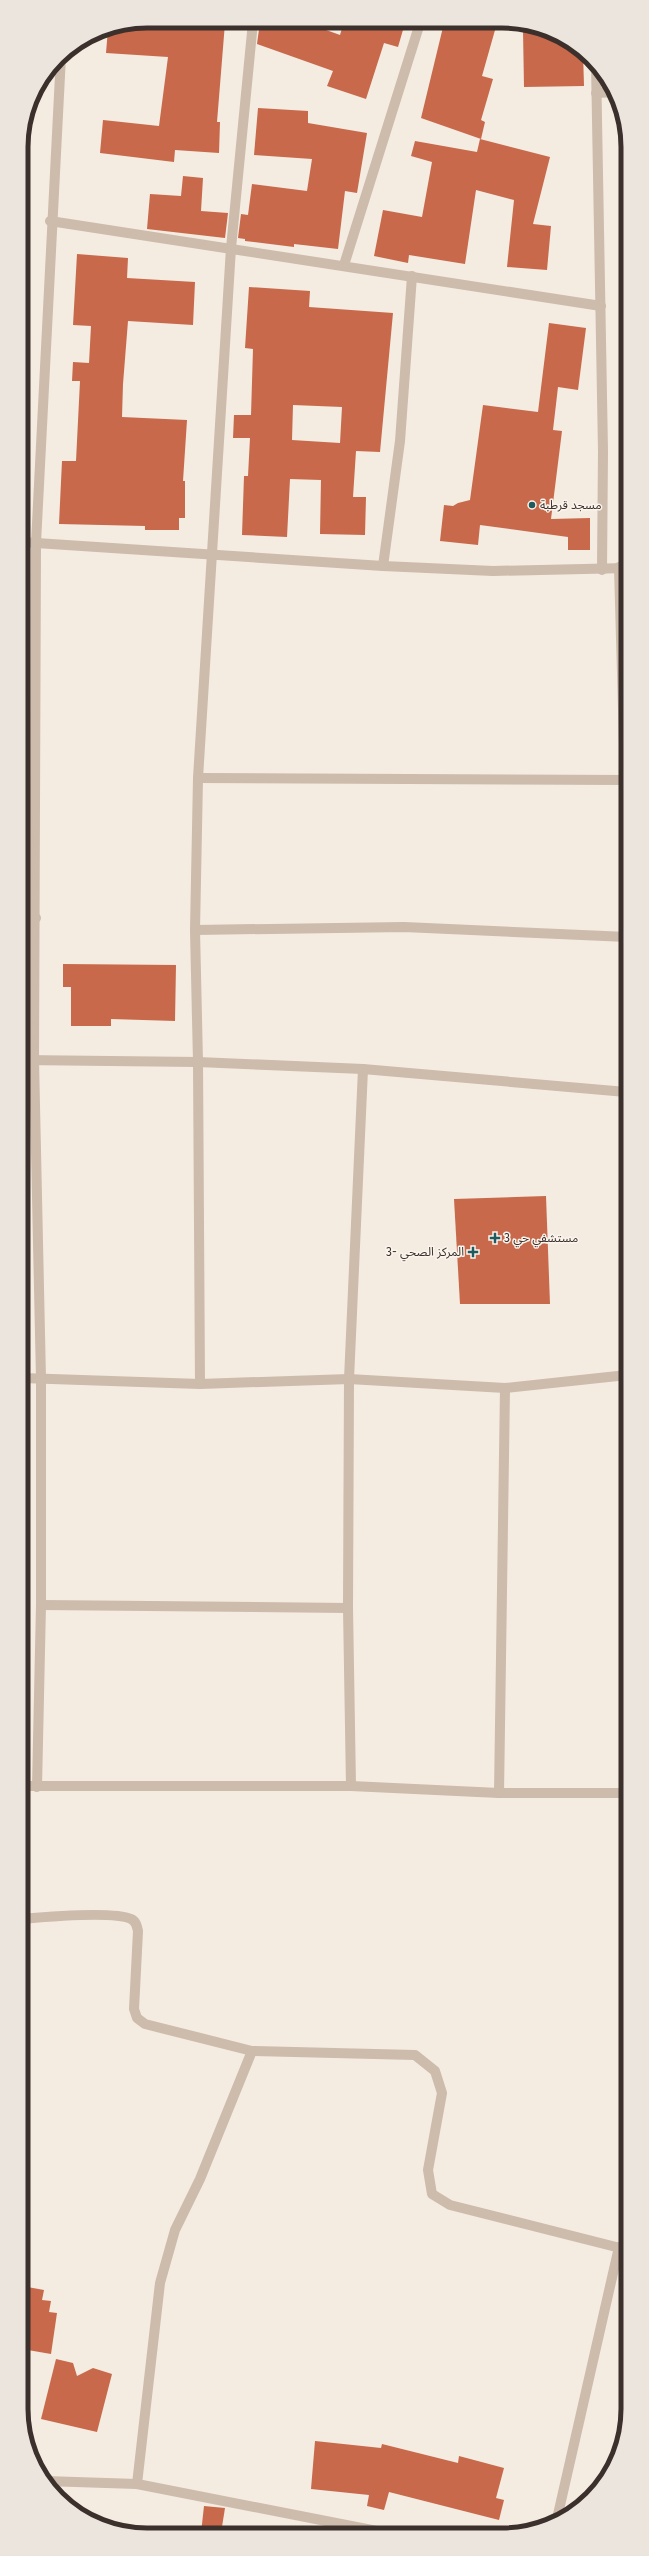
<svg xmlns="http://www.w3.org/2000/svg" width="649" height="2556" viewBox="0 0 649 2556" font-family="'Fira Sans','Noto Sans Arabic',sans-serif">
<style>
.building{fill:#c8694b;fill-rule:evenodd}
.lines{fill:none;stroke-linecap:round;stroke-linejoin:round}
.minor{stroke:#cdbbac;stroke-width:10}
.tertiary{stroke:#cdbbac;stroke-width:10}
.poi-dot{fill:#1f5a5e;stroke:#fbf5ee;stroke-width:1.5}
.labels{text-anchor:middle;stroke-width:3;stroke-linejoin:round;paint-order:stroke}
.poi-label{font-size:12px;fill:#3b302b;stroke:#fbf5ee;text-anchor:start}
.rim{fill:none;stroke:#3b302b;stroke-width:5}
</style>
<rect width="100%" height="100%" fill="#f4ebe1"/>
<g class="building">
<path d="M 147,21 L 225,23 L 217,122 L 220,122 L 219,153 L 175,150 L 174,162 L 100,153 L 103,120 L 159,126 L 168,57 L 106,53 L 108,29 Z"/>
<path d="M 260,22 L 304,22 L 340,35 L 344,22 L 405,23 L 398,47 L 384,43 L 366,99 L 327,86 L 333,71 L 257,44 Z"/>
<path d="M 444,23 L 497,23 L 482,76 L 493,79 L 481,120 L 485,122 L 481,139 L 421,118 Z"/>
<path d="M 523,30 L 544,30 L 565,38 L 583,52 L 584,86 L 524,87 Z"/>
<path d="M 258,108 L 308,111 L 308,123 L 367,133 L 357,193 L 345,191 L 338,249 L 294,244 L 294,247 L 245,241 L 245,239 L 238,238 L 241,214 L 248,215 L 252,184 L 307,191 L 312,159 L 254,155 Z"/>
<path d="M 480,139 L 550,157 L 533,224 L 551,226 L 547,270 L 507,267 L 514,200 L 476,190 L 465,264 L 409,255 L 408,263 L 374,256 L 383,210 L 422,217 L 432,162 L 411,156 L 415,141 L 477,152 Z"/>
<path d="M 183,176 L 203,178 L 201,211 L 228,213 L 225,238 L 147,229 L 150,194 L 181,196 Z"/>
<path d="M 77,254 L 128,258 L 127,278 L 195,282 L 193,325 L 128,321 L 123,384 L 122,417 L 187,420 L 183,481 L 185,481 L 185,518 L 179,518 L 179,530 L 145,530 L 145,526 L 59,524 L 62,461 L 76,461 L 80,381 L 72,381 L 73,362 L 89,363 L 91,326 L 73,325 Z"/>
<path d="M 249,287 L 310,291 L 309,307 L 393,313 L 380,452 L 356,451 L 353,497 L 366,497 L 365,535 L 320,534 L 321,480 L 290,479 L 287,537 L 242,535 L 244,476 L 248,476 L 250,438 L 233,438 L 234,415 L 251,415 L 253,349 L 245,348 ZM 293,405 L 342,407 L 340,443 L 292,440 Z"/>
<path d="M 549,323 L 586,328 L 578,390 L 558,387 L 553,430 L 562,431 L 551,519 L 590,518 L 590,550 L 568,550 L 568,537 L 480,525 L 478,545 L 440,541 L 444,505 L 453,506 L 458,503 L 470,500 L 483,405 L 538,412 Z"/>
<path d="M 63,964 L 176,965 L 175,1021 L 111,1019 L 111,1026 L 71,1026 L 71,987 L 63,987 Z"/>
<path d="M 546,1196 L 550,1304 L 460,1304 L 454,1199 Z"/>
<path d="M 22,2286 L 44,2290 L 42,2300 L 51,2301 L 49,2312 L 57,2313 L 51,2354 L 22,2349 Z"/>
<path d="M 56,2359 L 73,2363 L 77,2376 L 93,2368 L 112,2374 L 97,2432 L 41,2419 Z"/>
<path d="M 315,2441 L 381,2448 L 382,2444 L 458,2463 L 459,2456 L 504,2468 L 496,2498 L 504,2500 L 499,2520 L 389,2492 L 384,2510 L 367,2506 L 369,2495 L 311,2489 Z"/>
<path d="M 204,2506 L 225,2508 L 221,2533 L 201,2533 Z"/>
</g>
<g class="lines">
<g class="minor">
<path d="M 596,64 L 603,451 L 602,570"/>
<path d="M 596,93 L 615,92"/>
<path d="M 50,221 L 601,306"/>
<path d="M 344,265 L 420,23"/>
<path d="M 21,542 L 383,566 L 493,571 L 627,568"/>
<path d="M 383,566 L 400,441 L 412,276"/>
<path d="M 619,567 L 625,780 L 627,1111"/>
<path d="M 198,778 L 627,780"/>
<path d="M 22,915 L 36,918"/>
<path d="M 195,930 L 404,927 L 627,937"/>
<path d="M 22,1060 L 198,1062 L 363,1069 L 626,1092"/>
<path d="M 22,1378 L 200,1384 L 349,1379 L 505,1388 L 627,1375"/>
<path d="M 200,1384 L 198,1062 L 195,930 L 198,778 L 231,248 L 253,22"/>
<path d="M 41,1605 L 348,1608"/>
<path d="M 22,1786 L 351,1786 L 499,1793 L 628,1793"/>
<path d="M 351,1786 L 348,1608 L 349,1379 L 363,1069"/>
<path d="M 499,1793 L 505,1388"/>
<path d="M 22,1919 C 44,1917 113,1911 131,1919 C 136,1921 137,1926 138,1931 L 134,2009 L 137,2018 L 145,2024 L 252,2051 L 415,2055 L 435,2071 L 442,2093 L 428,2170 L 432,2194 L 450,2205 L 628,2250"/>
<path d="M 45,2481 L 137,2484 L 387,2533"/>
<path d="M 137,2484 L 160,2283 L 175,2230 L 200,2179 L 252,2051"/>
<path d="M 556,2523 L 619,2247"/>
</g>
<path class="tertiary" d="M 37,1787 L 41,1605 L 41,1379 L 34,1060 L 36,543 L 61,56"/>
</g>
<g class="poi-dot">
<circle cx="532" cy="505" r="4"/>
<path d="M493 1232h4v4h4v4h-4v4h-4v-4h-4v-4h4z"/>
<path d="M471 1246h4v4h4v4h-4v4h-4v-4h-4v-4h4z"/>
</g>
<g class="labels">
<g class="poi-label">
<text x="540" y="509">مسجد قرطبة</text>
<text x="504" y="1242">مستشفي حي 3</text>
<text x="464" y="1256" text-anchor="end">المركز الصحي -3</text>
</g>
</g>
<path d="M0 0H649V2556H0ZM147 28H502A119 119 0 0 1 621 147V2409A119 119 0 0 1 502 2528H147A119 119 0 0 1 28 2409V147A119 119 0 0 1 147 28Z" fill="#ece5de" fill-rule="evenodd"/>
<path class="rim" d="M147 28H502A119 119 0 0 1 621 147V2409A119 119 0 0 1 502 2528H147A119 119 0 0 1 28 2409V147A119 119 0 0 1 147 28Z"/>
</svg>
